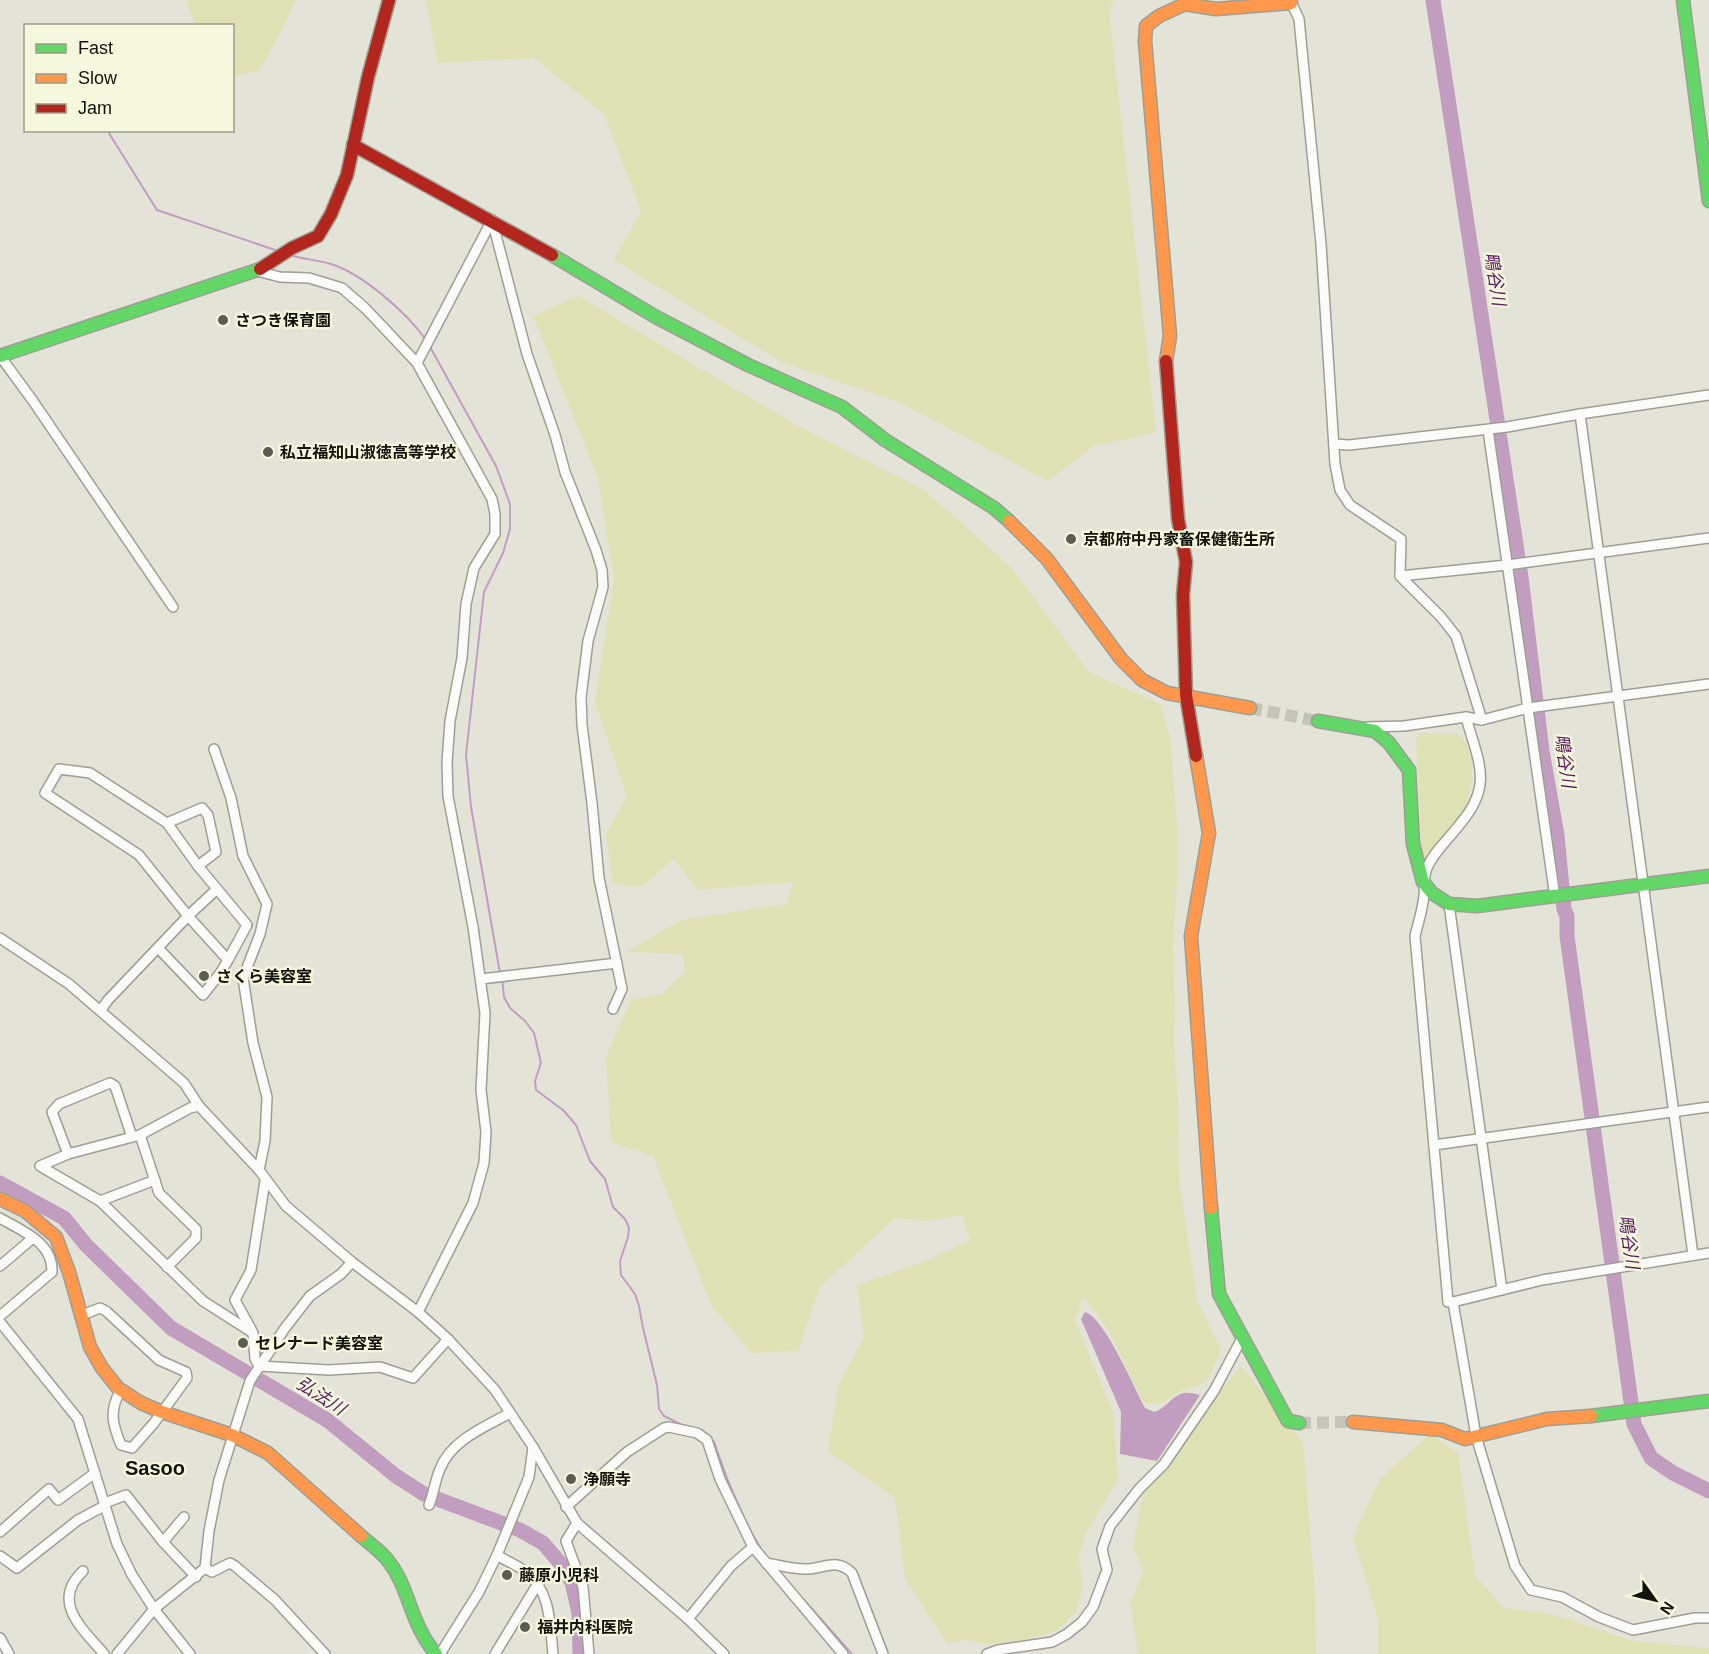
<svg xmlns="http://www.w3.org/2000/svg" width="1709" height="1654" viewBox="0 0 1709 1654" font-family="Helvetica,'Noto Sans JP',sans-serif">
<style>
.green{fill:#dee1b4}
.water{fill:#c19dbf}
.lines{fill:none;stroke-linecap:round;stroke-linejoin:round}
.stream{stroke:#c19dbf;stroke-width:2}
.river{stroke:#c19dbf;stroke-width:15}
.secondary-tunnel{stroke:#c4c5b8;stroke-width:12;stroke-dasharray:12 6;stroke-linecap:butt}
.street-casing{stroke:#9e9f94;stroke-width:12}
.fast-casing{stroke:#9e9f94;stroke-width:15}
.slow-casing{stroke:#9e9f94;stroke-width:15}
.jam-casing{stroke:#9e9f94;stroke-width:15}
.street{stroke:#fbfbf9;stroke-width:9}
.fast{stroke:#63d668;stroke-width:12}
.slow{stroke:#ff974d;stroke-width:12}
.jam{stroke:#b3261e;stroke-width:12}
.poi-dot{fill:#5b5c52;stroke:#f6f8de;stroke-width:2}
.labels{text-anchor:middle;stroke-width:4.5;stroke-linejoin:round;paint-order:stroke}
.poi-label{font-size:16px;font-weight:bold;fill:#12130a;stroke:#f6f8de;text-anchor:start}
.water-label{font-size:18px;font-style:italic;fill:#5a1b5f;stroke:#f6f8de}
.quarter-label{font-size:20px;font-weight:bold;fill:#12130a;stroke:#f6f8de}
</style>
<rect width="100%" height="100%" fill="#e3e4d7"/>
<g class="green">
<path d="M 186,0 L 296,0 L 280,34 L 259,71 L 233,76 L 232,26 L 195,25 Z"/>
<path d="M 426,0 L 1114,0 L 1109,10 L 1156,432 L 1092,447 L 1048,481 L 899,402 L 783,363 L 614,260 L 641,211 L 604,114 L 534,58 L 438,63 Z"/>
<path d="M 578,296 L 798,426 L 923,489 L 1012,568 L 1089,672 L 1160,704 L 1170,736 L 1177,825 L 1177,879 L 1173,945 L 1175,1009 L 1174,1042 L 1178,1103 L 1179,1179 L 1197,1301 L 1221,1350 L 1206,1383 L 1180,1391 L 1162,1403 L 1144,1403 L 1108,1330 L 1084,1297 L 1075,1320 L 1113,1413 L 1118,1479 L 1086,1534 L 1078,1558 L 1083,1584 L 1076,1612 L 1057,1631 L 1023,1640 L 988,1644 L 966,1640 L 947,1643 L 905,1578 L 895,1498 L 828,1451 L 838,1385 L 864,1338 L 857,1285 L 926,1261 L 970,1240 L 962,1215 L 927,1221 L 895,1218 L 820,1287 L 798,1351 L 752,1353 L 711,1305 L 653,1156 L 611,1142 L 606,1057 L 631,1000 L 663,994 L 685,971 L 683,954 L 626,952 L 681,920 L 786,904 L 793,882 L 698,890 L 674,859 L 641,887 L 613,884 L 606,834 L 627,797 L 595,702 L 614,579 L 598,478 L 533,316 Z"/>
<path d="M 1419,733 L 1456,733 L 1464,739 L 1472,760 L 1472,781 L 1463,817 L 1427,862 L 1422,861 L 1416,738 Z"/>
<path d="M 1241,1366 L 1303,1443 L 1315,1595 L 1316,1654 L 1138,1654 L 1130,1603 L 1144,1570 L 1133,1549 L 1144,1486 Z"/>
<path d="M 1430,1434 L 1458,1453 L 1475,1575 L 1504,1608 L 1552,1614 L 1634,1641 L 1709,1648 L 1709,1654 L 1378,1654 L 1378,1620 L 1353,1537 L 1380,1479 Z"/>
</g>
<path class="water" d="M 1085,1312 C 1104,1317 1135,1389 1145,1408 L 1154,1412 C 1166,1409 1172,1395 1184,1393 C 1189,1392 1195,1394 1200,1395 L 1157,1461 L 1120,1454 L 1121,1412 L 1081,1319 Z"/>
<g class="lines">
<g class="stream">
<path d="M 107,130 L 157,210 L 278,251"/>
<path d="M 290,255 C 303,259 317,260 331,264 C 363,274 407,313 426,340"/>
<path d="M 429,345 L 496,466 L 510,504 L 510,529 L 503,553 L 484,592 L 466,755 L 471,807 L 500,973"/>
<path d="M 502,978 L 504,997 L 510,1008 L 525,1021 L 534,1033 L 541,1063 L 535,1081 L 536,1090 L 563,1110 L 576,1125 L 590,1161 L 605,1179 L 613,1207 L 625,1219 L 629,1228 L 628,1237 L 620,1261 L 621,1275 L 635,1294 L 639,1306 L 643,1328 L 657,1385 L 659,1409 L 664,1416 L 680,1424 L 703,1431 L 714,1442 L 728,1481 L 747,1525 L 764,1554"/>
<path d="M 803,1599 L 852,1654"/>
</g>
<g class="river">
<path d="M 1433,0 L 1521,577 L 1542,751 L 1557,835 L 1564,909 L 1567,916 L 1567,936 L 1634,1424 L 1651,1458 L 1673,1473 L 1709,1491"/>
<path d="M 0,1183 L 64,1218 L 86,1245 L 171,1328 L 327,1420 L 396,1476 L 424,1494 L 520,1530 L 543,1543 L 560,1563 L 572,1582 L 579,1613 L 580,1654"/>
</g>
<g class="secondary-tunnel">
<path d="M 1250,708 L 1318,721"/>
<path d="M 1299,1423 L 1353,1422"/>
</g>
<defs>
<g id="street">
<path d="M 1290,0 L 1299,19 L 1321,244 L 1335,464 L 1340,490 L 1350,505 L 1401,539 L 1400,576 L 1441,617 L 1456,636 L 1482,720"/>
<path d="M 492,220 L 527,354 L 555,435 L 565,472 L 596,550 L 602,570 L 603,587 L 588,641 L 581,697 L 582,725 L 592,803 L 599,878 L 622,989 L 613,1009"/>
<path d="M 257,271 L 280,277 L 309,278 L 342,288 L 366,309 L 417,363 L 492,499 L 495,514 L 495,534 L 474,568 L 466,604 L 462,658 L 450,721 L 447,762 L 448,796 L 473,927 L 485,1013 L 481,1090 L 486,1132 L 484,1163 L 473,1203 L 418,1312"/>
<path d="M 0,356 L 33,401 L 173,607"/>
<path d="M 417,363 L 492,220"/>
<path d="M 1580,414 L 1693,1255"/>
<path d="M 1488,430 L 1555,897"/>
<path d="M 1334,444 L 1349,445 L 1507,427 L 1580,414 L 1709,395"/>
<path d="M 1400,576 L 1507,565 L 1709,538"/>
<path d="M 1466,717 C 1478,762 1494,784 1460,824 C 1449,839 1434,851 1427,868 C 1423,878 1425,886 1424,895 C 1423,909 1418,923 1415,936 L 1448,1302 L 1453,1302 L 1476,1436 L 1515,1566 L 1531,1590 L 1562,1597 L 1599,1617 L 1633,1630 L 1695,1618 L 1709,1618"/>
<path d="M 1367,727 L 1404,726 L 1466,717 L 1482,720 L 1528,708 L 1709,684"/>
<path d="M 214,749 L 231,798 L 243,856 L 267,904 L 260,934 L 243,978 L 253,1043 L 267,1097 L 265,1141 L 259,1170"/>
<path d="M 167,823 L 202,808 L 208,815 L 216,852 L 198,866"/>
<path d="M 1449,904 L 1502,1290"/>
<path d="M 0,938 L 69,984 L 184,1083 L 199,1106 L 259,1170 L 286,1206 L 352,1262 L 418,1312 L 448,1339 L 495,1390 L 533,1447 L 529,1477 L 497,1555 L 479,1592 L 440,1654"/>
<path d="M 159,949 L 203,995 L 221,972 L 228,960"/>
<path d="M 481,979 L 617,963"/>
<path d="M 101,1010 L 108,1000 L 188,916 L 139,855 L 45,793 L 59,769 L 90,773 L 167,823 L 198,866 L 247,925 L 228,960 L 188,916 L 217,889"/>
<path d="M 199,1106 L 190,1108 L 140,1135 L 68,1154 L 40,1166 L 100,1201 L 203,1301 L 253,1333 L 255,1359 L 259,1366 L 329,1370 L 380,1367 L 413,1378 L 448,1339"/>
<path d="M 140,1135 L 159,1193 L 196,1229 L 196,1238 L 167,1267"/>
<path d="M 1434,1145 L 1709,1107"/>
<path d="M 68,1154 L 52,1112 L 59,1104 L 110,1083 L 115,1086 L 132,1137"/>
<path d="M 100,1201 L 155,1180"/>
<path d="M 0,1218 C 22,1231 53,1242 52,1272 L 0,1316"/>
<path d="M 0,1266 L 33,1238"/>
<path d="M 1453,1302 L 1542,1280 L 1709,1253"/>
<path d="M 82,1315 L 100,1308 L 106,1311 L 159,1360 L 186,1372 L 187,1378 L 154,1423 L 132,1448 L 121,1445 C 112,1423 109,1411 121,1389"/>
<path d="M 0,1322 L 78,1419 L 117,1544 L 132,1575 L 154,1609 L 190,1654"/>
<path d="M 252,1331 L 235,1300 L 251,1270 L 265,1181"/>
<path d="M 533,1447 L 577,1523 L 688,1619 L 724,1654"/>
<path d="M 105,1503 L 126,1495 L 163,1542 L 196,1577"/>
<path d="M 429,1505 C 434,1493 435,1480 440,1469 C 451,1440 485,1427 510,1413"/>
<path d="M 566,1507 L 627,1452 L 664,1428 L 669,1427 L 697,1433 L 707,1440 L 720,1479 L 753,1547 L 843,1654"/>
<path d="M 577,1523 L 566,1541 L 583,1587 L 589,1654"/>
<path d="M 0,1532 L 49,1489 L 58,1500 L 95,1473"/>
<path d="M 163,1542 L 184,1517"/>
<path d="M 497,1555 C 506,1561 517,1565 526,1572 C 551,1591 550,1625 553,1654"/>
<path d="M 0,1556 L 17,1568 L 78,1520 L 106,1505"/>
<path d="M 766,1563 C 779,1565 795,1570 808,1569 C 826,1568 837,1558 852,1573 L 883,1654"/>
<path d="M 205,1568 L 212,1572 L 230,1563 L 235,1566 L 275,1600 L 325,1654"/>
<path d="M 83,1571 C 50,1602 83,1629 104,1654"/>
<path d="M 688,1619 L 731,1566 L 753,1547"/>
<path d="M 0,1638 L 9,1654"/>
<path d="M 117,1654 L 154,1609 L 205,1568 L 209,1531 L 219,1480 L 250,1381 L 285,1328 L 310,1296 L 341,1274 L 352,1262"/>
<path d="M 495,1654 L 537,1585"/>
<path d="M 987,1654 L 998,1650 L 1052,1642 L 1067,1634 L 1082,1622 L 1093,1607 L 1107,1570 L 1102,1549 L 1110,1526 L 1139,1489 L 1164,1464 L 1214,1391 L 1242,1338"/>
</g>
<g id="fast">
<path d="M 1683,0 L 1709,201"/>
<path d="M 552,255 L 656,317 L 748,365 L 842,407 L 885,440 L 994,508 L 1009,521"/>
<path d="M 0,356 L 260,269"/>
<path d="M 1318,721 L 1375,731 L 1389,743 L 1409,770 L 1413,844 L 1423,882 L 1432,893 L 1449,904 L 1477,906 L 1709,876"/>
<path d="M 1211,1208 L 1219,1294 L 1288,1421 L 1299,1423"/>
<path d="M 1591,1416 L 1709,1401"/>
<path d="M 361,1536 C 370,1544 382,1552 389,1562 C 410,1589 410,1624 436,1654"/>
</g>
<g id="slow">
<path d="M 1166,361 L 1170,336 L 1145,41 L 1146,26 L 1159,16 L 1185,4 L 1216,9 L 1291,3"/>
<path d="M 1009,521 L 1047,559 L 1121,659 L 1142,680 L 1167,693 L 1250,708"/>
<path d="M 1196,756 L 1209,833 L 1191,936 L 1211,1208"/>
<path d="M 0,1199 L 25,1211 L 56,1237 L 69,1272 L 90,1347 L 102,1368 L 118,1388 L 141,1403 L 162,1412 L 232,1435 L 268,1453 L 361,1536"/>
<path d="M 1353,1422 L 1442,1430 L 1465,1439 L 1547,1419 L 1591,1416"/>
</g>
<g id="jam">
<path d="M 353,145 L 552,255"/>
<path d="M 260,269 L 292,248 L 318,236 L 331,214 L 347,175 L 368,77 L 389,0"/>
<path d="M 1166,361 L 1178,519 L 1186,562 L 1183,595 L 1186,695 L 1196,756"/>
</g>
</defs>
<use href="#street" class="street-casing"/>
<use href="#fast" class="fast-casing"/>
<use href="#slow" class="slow-casing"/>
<use href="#jam" class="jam-casing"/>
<use href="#street" class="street"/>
<use href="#fast" class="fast"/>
<use href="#slow" class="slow"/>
<use href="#jam" class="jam"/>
</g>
<g class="poi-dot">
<circle cx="223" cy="320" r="6"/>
<circle cx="268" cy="452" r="6"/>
<circle cx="1071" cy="539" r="6"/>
<circle cx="204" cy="976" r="6"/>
<circle cx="243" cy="1343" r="6"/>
<circle cx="571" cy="1479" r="6"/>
<circle cx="507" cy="1575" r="6"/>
<circle cx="525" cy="1627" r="6"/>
</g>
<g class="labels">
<g class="poi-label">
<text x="235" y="326">さつき保育園</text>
<text x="280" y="458">私立福知山淑徳高等学校</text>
<text x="1083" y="545">京都府中丹家畜保健衛生所</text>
<text x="216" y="982">さくら美容室</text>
<text x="255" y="1349">セレナード美容室</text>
<text x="583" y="1485">浄願寺</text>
<text x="519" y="1581">藤原小児科</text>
<text x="537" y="1633">福井内科医院</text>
</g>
<g class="water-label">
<text transform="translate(1495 279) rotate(81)" y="6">鴫谷川</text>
<text transform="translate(1565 761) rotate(82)" y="6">鴫谷川</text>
<text transform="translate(1629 1242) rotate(82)" y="6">鴫谷川</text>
<text transform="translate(321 1396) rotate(33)" y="6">弘法川</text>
</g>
<g class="quarter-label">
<text x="155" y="1475">Sasoo</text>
</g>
</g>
<rect x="24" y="24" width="210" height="108" fill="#f6f8de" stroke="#9b9c89" stroke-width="1.5"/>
<rect x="36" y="44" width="30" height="9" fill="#63d668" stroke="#9b9c89" stroke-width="1.5"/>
<text x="78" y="54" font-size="18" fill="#12130a">Fast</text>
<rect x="36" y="74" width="30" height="9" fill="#ff974d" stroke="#9b9c89" stroke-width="1.5"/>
<text x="78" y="84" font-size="18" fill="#12130a">Slow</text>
<rect x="36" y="104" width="30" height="9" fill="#b3261e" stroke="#9b9c89" stroke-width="1.5"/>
<text x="78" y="114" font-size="18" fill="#12130a">Jam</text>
<g transform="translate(1655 1600) rotate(124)" stroke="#f6f8de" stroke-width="4.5" paint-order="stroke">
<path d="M0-4.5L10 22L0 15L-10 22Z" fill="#12130a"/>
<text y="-9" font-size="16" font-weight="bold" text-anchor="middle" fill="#12130a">N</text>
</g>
</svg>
